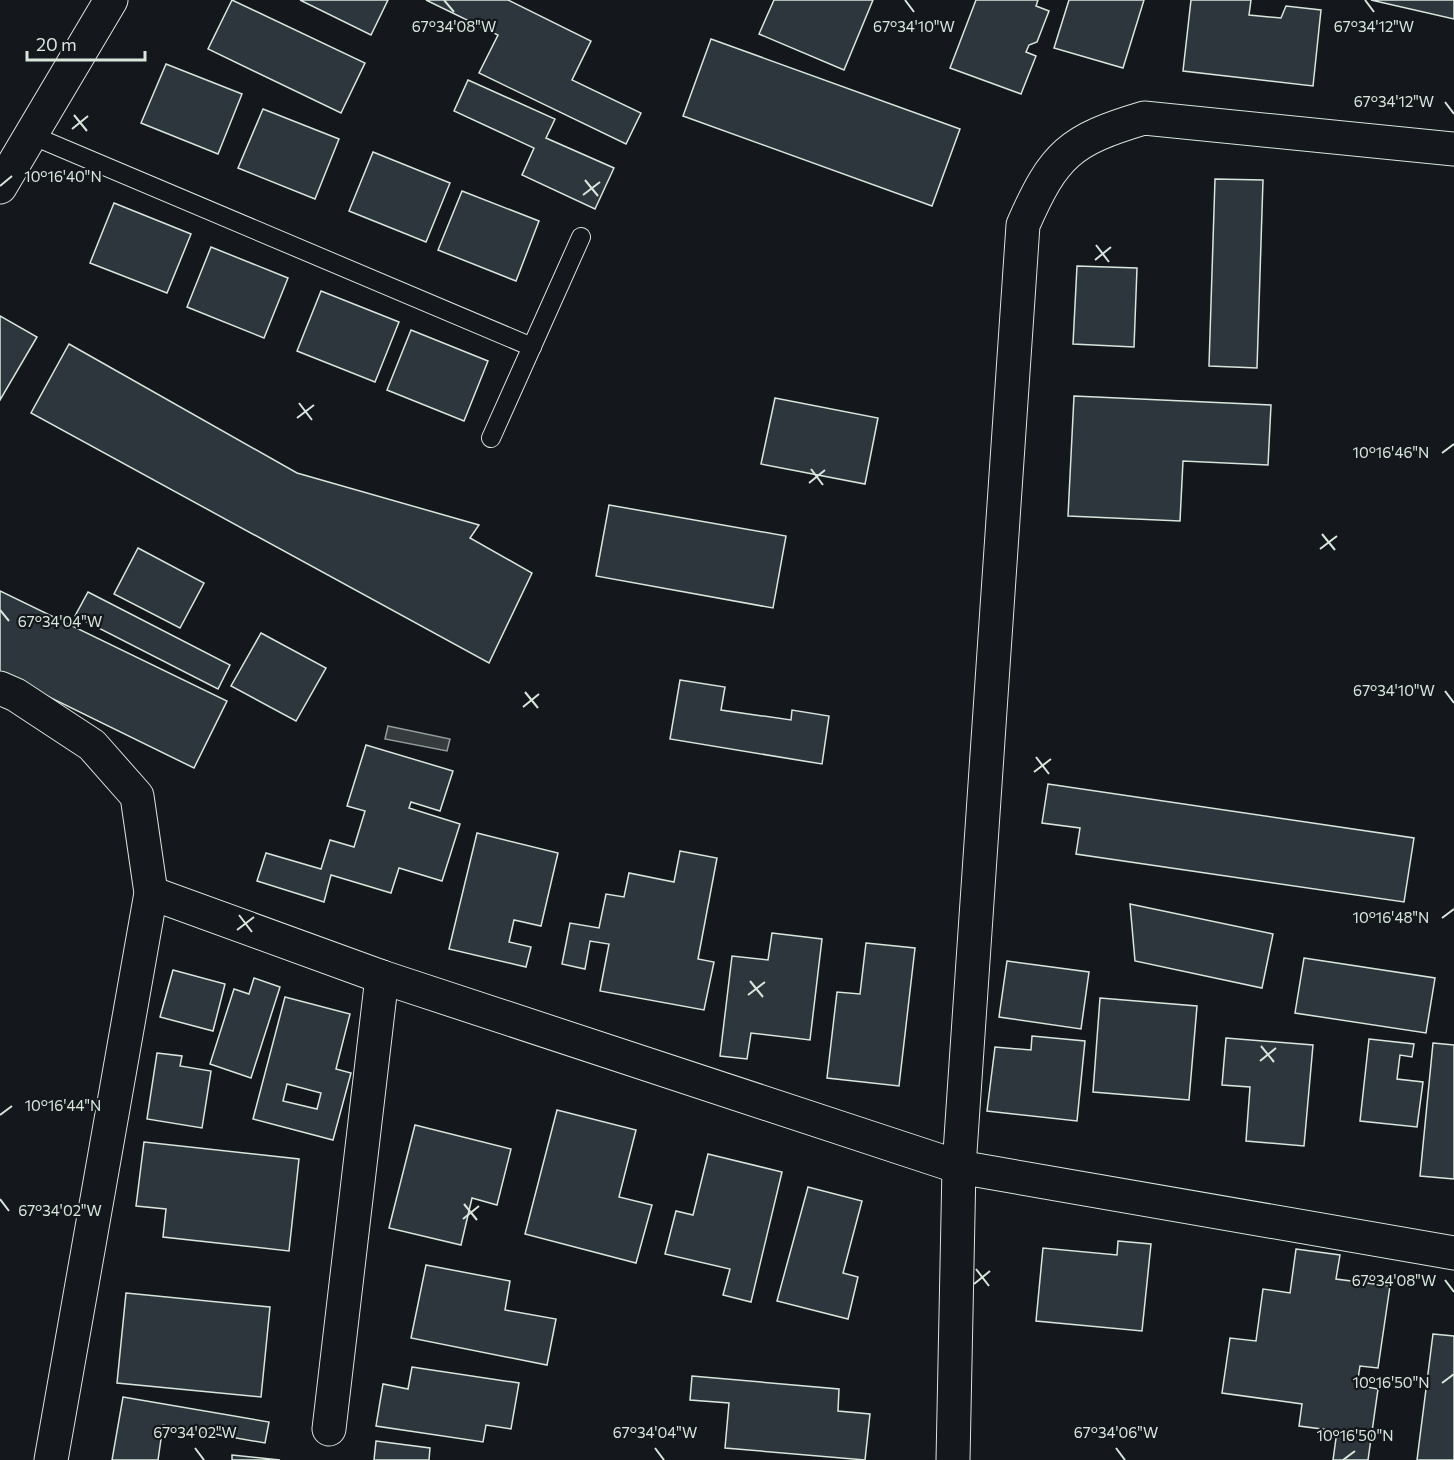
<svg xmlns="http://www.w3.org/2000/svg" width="1454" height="1460" viewBox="0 0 1454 1460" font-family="Commissioner,sans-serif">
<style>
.water{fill:#363b3e;stroke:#939e99;stroke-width:1.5}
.building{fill:#2c363c;stroke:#d8e6dc;stroke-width:1.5;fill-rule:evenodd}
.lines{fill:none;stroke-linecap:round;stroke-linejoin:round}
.service-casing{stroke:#d8e6dc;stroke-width:20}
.minor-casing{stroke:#d8e6dc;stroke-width:35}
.service{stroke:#14181c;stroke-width:18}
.minor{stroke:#14181c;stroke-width:33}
.ticks{fill:none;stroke:#d8e6dc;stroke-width:2}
.ticks-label{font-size:15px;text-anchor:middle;fill:#d8e6dc;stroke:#14181c;stroke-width:4.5;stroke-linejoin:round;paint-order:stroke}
</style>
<rect width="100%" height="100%" fill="#14181c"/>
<path class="water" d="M 388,726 L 450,739 L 447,751 L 385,739 Z"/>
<g class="building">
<path d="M 232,0 L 365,63 L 341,113 L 208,49 Z"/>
<path d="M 300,0 L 388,0 L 371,35 Z"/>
<path d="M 426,0 L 508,0 L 591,41 L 572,80 L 641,113 L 626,144 L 479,73 L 498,35 Z"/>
<path d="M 774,0 L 873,0 L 844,70 L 759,34 Z"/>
<path d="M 976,0 L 1038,0 L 1036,6 L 1049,11 L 1037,42 L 1029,45 L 1026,52 L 1036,56 L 1021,94 L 950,68 Z"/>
<path d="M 1069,0 L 1144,0 L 1123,68 L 1054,48 Z"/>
<path d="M 1191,0 L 1251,0 L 1249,15 L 1281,18 L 1286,6 L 1321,10 L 1313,86 L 1183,71 Z"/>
<path d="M 1371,0 L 1454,0 L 1454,19 Z"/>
<path d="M 711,39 L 960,129 L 932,206 L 683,116 Z"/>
<path d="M 166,64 L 242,94 L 218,154 L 141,123 Z"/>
<path d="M 468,80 L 555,119 L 546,138 L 614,168 L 595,209 L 522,175 L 534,148 L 454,111 Z"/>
<path d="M 263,109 L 339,139 L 315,199 L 238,168 Z"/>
<path d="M 373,152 L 450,183 L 426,242 L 349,211 Z"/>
<path d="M 1215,179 L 1263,180 L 1257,368 L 1209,366 Z"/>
<path d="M 462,191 L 539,221 L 516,281 L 438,250 Z"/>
<path d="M 114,203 L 191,234 L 167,293 L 90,263 Z"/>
<path d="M 211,247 L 288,278 L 264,338 L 187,307 Z"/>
<path d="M 1077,266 L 1137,268 L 1134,347 L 1073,344 Z"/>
<path d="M 321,291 L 399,322 L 375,382 L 297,351 Z"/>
<path d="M 0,316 L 37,337 L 0,400 Z"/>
<path d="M 411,330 L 488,361 L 464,421 L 387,390 Z"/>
<path d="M 69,344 L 297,473 L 479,525 L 470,538 L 532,573 L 489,663 L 31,413 Z"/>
<path d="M 1074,396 L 1271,405 L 1268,465 L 1183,461 L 1180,521 L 1068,516 Z"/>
<path d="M 775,398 L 878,418 L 865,484 L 761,464 Z"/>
<path d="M 609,505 L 786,536 L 773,608 L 596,576 Z"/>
<path d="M 138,548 L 204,583 L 180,628 L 114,594 Z"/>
<path d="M 0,591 L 227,701 L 194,768 L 0,673 Z"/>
<path d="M 88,592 L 230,665 L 218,689 L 75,616 Z"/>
<path d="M 261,633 L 326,668 L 296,721 L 231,686 Z"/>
<path d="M 680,680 L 725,687 L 721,710 L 791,720 L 792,710 L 829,716 L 822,764 L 670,739 Z"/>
<path d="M 366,745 L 453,771 L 440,811 L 411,802 L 409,808 L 460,824 L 442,881 L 399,868 L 391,893 L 331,875 L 324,902 L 257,881 L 266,853 L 321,869 L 330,840 L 354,847 L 365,811 L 347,806 Z"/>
<path d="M 1048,784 L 1414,838 L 1404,902 L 1076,854 L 1080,828 L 1042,823 Z"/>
<path d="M 477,833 L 558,853 L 541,926 L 514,920 L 509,942 L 531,947 L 526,967 L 449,949 Z"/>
<path d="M 680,851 L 717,858 L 698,959 L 714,962 L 704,1010 L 600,991 L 609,944 L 590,941 L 585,969 L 562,964 L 570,923 L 599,928 L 606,894 L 624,897 L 629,873 L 674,882 Z"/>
<path d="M 1130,904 L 1273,934 L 1262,988 L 1135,961 Z"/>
<path d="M 772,933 L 822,939 L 810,1040 L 751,1033 L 747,1059 L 720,1056 L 732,956 L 768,960 Z"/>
<path d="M 866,943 L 915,948 L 899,1086 L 827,1078 L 837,992 L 860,994 Z"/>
<path d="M 1304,958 L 1435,978 L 1426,1033 L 1295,1013 Z"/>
<path d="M 1007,961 L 1089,972 L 1081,1029 L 999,1017 Z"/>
<path d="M 173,970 L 225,984 L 213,1031 L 160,1017 Z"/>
<path d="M 254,978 L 280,987 L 251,1078 L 210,1064 L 234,989 L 249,994 Z"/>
<path d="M 285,997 L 350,1014 L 336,1069 L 351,1073 L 333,1140 L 253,1119 ZM 287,1084 L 321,1093 L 317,1109 L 283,1101 Z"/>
<path d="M 1100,998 L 1197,1006 L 1189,1100 L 1093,1092 Z"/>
<path d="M 1032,1036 L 1085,1041 L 1077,1121 L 987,1111 L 995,1047 L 1031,1050 Z"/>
<path d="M 1226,1038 L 1313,1045 L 1304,1146 L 1246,1141 L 1250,1087 L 1222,1085 Z"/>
<path d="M 1369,1039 L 1414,1044 L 1412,1057 L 1400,1055 L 1397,1079 L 1423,1082 L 1417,1127 L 1360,1121 Z"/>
<path d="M 1433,1043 L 1454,1045 L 1454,1179 L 1420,1176 Z"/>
<path d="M 157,1053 L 182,1056 L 180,1066 L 211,1071 L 202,1128 L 147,1119 Z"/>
<path d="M 557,1110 L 636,1130 L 619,1197 L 652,1205 L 636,1263 L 525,1234 Z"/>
<path d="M 415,1125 L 511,1149 L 497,1205 L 472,1198 L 461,1245 L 389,1228 Z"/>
<path d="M 144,1142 L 299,1159 L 289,1251 L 163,1237 L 166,1209 L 136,1206 Z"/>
<path d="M 708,1154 L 782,1172 L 751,1302 L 723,1295 L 730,1269 L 665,1254 L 676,1211 L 693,1215 Z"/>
<path d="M 808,1187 L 862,1201 L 843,1273 L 858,1277 L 848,1319 L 777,1301 Z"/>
<path d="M 1118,1241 L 1151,1244 L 1142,1331 L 1036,1321 L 1043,1248 L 1117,1255 Z"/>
<path d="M 1296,1249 L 1340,1255 L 1336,1279 L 1390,1286 L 1378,1368 L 1360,1366 L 1357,1385 L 1378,1389 L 1368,1460 L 1333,1460 L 1337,1431 L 1299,1426 L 1302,1404 L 1222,1393 L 1230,1338 L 1256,1341 L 1263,1289 L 1290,1293 Z"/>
<path d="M 426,1265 L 510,1281 L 505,1310 L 556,1319 L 547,1365 L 411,1338 Z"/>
<path d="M 126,1293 L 270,1307 L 261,1397 L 117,1383 Z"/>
<path d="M 1433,1334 L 1454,1336 L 1454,1460 L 1417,1460 Z"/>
<path d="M 412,1367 L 519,1383 L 511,1429 L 486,1425 L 483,1442 L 376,1426 L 383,1384 L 408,1389 Z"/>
<path d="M 692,1376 L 839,1389 L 838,1411 L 870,1414 L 865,1460 L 725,1448 L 729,1403 L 690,1400 Z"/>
<path d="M 123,1397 L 269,1422 L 265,1443 L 163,1425 L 158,1460 L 112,1460 Z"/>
<path d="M 376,1441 L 430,1448 L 429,1460 L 374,1460 Z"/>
<path d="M 232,1455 L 280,1460 L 232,1460 Z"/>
</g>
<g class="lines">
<defs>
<g id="service">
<path d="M 31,135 L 532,347"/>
<path d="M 491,438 L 581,237"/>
</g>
<g id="minor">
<path d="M 0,187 L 111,0"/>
<path d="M 0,688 L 16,695 L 92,745 L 137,796 L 151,893 L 51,1460"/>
<path d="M 151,893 L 382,977 L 959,1167 L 1454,1253"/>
<path d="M 329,1429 L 382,977"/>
<path d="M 953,1460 L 959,1167 L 1023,225 C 1054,154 1070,140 1144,118 L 1454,149"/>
</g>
</defs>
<use href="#service" class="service-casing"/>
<use href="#minor" class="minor-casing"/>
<use href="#service" class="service"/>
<use href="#minor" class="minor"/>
</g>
<path class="ticks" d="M 444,0 L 454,12M 905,0 L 914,12M 1365,0 L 1374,12M 1445,102 L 1454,114M 74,115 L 87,131M 72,129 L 88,116M 585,180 L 598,196M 0,186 L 12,176M 583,195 L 600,182M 1096,245 L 1109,262M 1095,260 L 1111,247M 299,403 L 312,420M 297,418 L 314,405M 1442,453 L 1454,444M 811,469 L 823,485M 809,483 L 825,470M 1322,534 L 1335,550M 1320,549 L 1337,536M 0,610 L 9,621M 1445,691 L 1454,703M 525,692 L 538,708M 523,707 L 539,694M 1036,757 L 1049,774M 1034,772 L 1051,759M 239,915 L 252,932M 1442,918 L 1454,909M 237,930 L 254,917M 750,981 L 763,997M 748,995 L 765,982M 1261,1046 L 1274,1062M 1260,1061 L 1276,1048M 0,1115 L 12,1106M 0,1199 L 9,1211M 464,1204 L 477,1220M 463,1219 L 479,1206M 976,1269 L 989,1286M 1445,1280 L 1454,1292M 974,1284 L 990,1271M 1442,1383 L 1454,1374M 195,1448 L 204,1460M 655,1448 L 664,1460M 1116,1448 L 1125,1460M 1343,1460 L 1355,1451"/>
<g class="ticks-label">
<text x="454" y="32">67°34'08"W</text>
<text x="914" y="32">67°34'10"W</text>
<text x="1374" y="32">67°34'12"W</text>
<text x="1394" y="107">67°34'12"W</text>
<text x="63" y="182">10°16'40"N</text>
<text x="1391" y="458">10°16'46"N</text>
<text x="60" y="627">67°34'04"W</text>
<text x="1394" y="696">67°34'10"W</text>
<text x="1391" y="923">10°16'48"N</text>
<text x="63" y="1111">10°16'44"N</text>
<text x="60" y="1216">67°34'02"W</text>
<text x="1394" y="1286">67°34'08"W</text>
<text x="1391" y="1388">10°16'50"N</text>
<text x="195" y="1438">67°34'02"W</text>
<text x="655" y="1438">67°34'04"W</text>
<text x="1116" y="1438">67°34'06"W</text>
<text x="1355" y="1441">10°16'50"N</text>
</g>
<path d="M27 51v9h118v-9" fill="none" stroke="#d8e6dc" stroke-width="3"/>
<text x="36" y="51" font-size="18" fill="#d8e6dc" stroke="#14181c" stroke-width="4.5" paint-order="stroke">20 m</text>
</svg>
